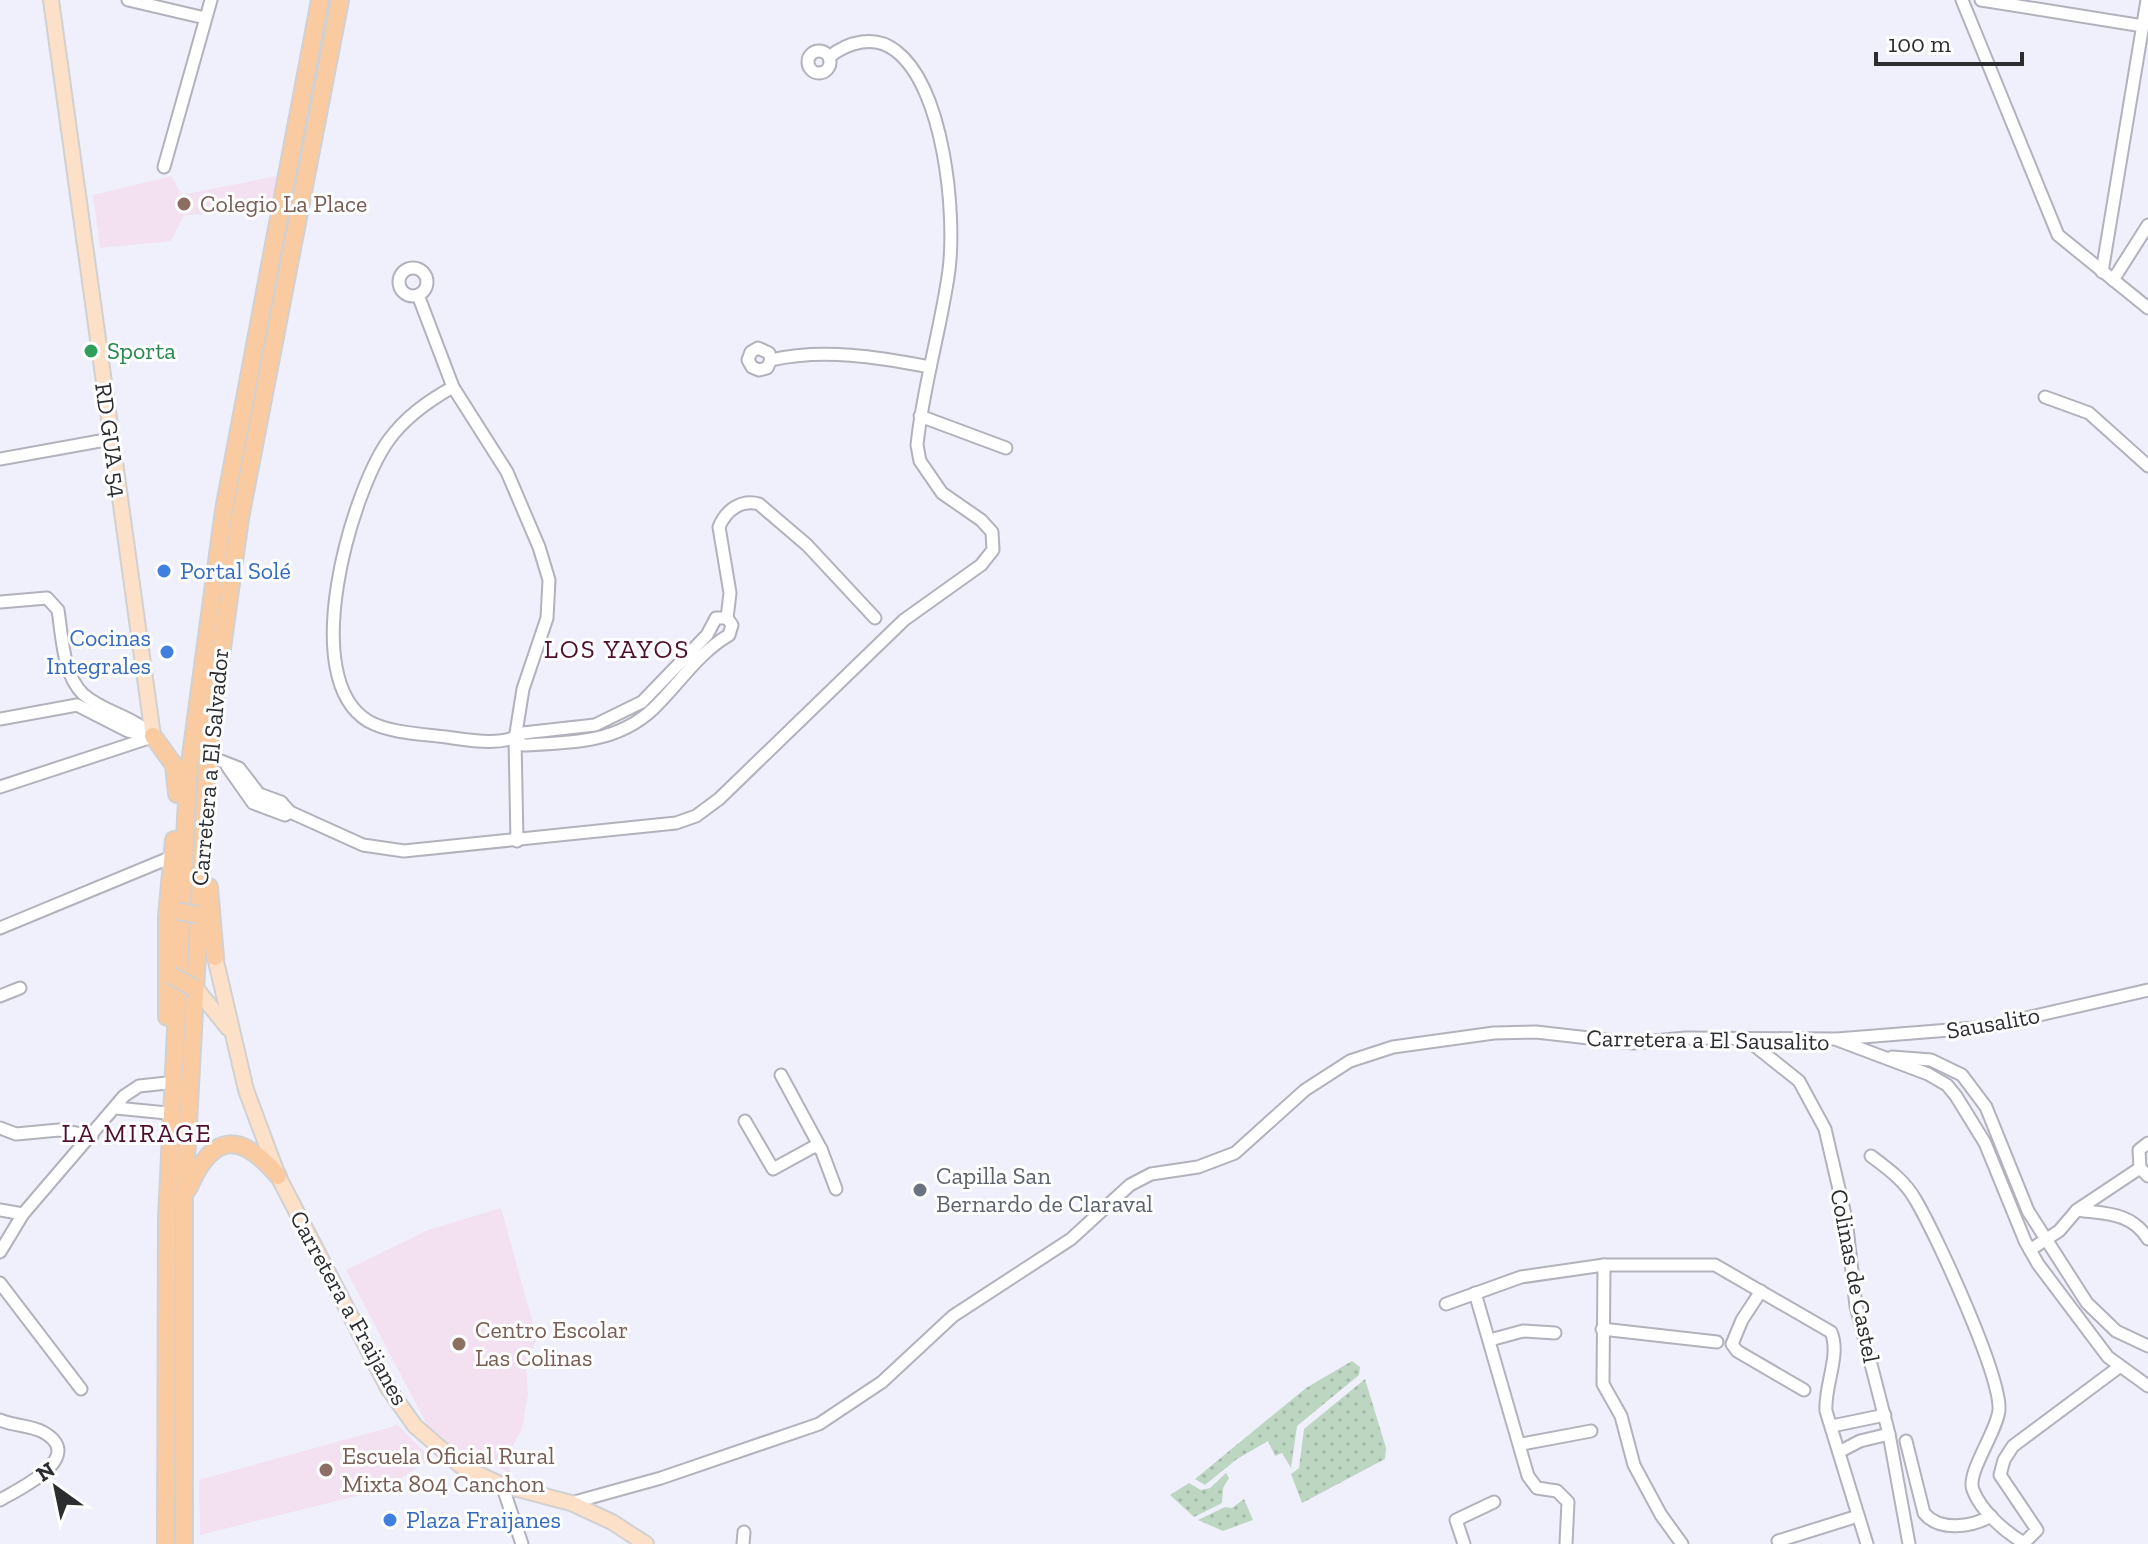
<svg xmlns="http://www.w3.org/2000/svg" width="2148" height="1544" viewBox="0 0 2148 1544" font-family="'Zilla Slab',serif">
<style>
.education{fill:#f3e1f2}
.grass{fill:url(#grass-dots)}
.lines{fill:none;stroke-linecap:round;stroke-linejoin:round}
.minor-casing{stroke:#b1b2bc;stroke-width:15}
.major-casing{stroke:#d1d1d2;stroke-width:18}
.highway-casing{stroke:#d1d1d2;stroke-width:20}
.minor{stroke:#fff;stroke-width:11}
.major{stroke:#fce0c7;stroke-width:14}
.highway{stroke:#facba1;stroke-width:16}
.highway-bridge-casing{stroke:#d1d1d2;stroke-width:20;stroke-linecap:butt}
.highway-bridge{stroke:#facba1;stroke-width:16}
.education-dot{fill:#8d6e63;stroke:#fefefe;stroke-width:3}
.leisure-dot{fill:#2e9e5b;stroke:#fefefe;stroke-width:3}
.shop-dot{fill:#3f7fe0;stroke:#fefefe;stroke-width:3}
.worship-dot{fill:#6b7280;stroke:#fefefe;stroke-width:3}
.labels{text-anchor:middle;stroke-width:6;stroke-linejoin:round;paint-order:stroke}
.education-label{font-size:24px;fill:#785e54;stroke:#fefefe;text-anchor:start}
.leisure-label{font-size:24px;fill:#27864d;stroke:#fefefe;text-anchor:start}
.street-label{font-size:24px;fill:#2c2d31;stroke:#fefefe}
.shop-label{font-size:24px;fill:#366cbe;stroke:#fefefe;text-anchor:start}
.worship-label{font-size:24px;fill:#5b616d;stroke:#fefefe;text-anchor:start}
.neighbourhood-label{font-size:26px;letter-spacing:2px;fill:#4f0e2e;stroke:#fefefe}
</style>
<defs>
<pattern id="grass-dots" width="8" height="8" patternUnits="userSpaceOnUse" patternTransform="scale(2)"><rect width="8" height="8" fill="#bcd6c2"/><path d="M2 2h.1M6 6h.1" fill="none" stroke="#a2b8a7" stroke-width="1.8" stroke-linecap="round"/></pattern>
</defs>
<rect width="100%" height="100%" fill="#eff0fb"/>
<g class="education">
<path d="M 282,175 L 273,212 L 184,215 L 171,241 L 100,248 L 93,195 L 172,176 L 181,195 Z"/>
<path d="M 501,1208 L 537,1338 L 526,1363 L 528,1395 L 522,1429 L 510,1451 L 510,1473 L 445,1443 L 427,1425 L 346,1270 L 428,1230 Z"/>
<path d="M 398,1425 L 431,1459 L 385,1489 L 200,1535 L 199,1480 Z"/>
</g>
<g class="grass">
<path d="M 1352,1361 L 1360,1367 L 1359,1375 L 1297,1426 L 1291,1468 L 1282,1453 L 1275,1456 L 1268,1441 L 1237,1459 L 1205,1485 L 1195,1479 L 1306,1388 Z"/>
<path d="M 1365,1379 L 1386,1448 L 1385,1459 L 1302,1503 L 1291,1474 L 1299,1468 L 1304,1429 Z"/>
<path d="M 1226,1473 L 1229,1478 L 1223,1488 L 1222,1503 L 1194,1517 L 1170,1495 L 1189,1483 L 1201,1490 L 1210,1488 Z"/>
<path d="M 1244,1499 L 1253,1520 L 1223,1531 L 1198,1520 L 1225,1507 L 1232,1508 Z"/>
</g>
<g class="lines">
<defs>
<g id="minor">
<path d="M 128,0 L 205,18"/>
<path d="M 1962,0 L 2058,235 L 2148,308"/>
<path d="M 1981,0 L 2143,26"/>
<circle cx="819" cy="62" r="11"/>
<path d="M 164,167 L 211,0"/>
<circle cx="413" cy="282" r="14"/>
<path d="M 2102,272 L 2147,0"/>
<path d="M 2113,280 L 2148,225"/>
<path d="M 418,295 L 453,387 L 507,472 L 539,547 L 549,580 L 547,618 L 523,689 L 515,739 L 517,841"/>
<path d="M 771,360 L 769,353 L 758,348 L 751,352 L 748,360 L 752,367 L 759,370 L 767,368 L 771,360 C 823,348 878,357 930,367"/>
<path d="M 453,387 C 428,401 405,417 388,441 C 351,494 297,678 368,721 C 389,733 422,734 446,737 C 468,740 504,747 523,733 L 595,725 L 642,702 L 707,635 L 716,618 L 727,618 L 732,625 L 729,635 C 698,653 679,684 653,709 C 617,743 570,743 523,745 L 515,739"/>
<path d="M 2045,397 L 2089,413 L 2148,466"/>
<path d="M 920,416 L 1006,448"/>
<path d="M 0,459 L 111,439"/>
<path d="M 0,602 L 47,598 L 58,610 C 62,636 63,675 83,694 C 103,712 133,716 153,736"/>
<path d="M 727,618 L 730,593 L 719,527 C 726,510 741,499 759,504 L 807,545 L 875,618"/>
<path d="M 0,719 L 77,705 L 128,731 L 153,736"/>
<path d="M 216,759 L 239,768 L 259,794 L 281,802 L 290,812 L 363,845 L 404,851 L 676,823 L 696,816 L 719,799 L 904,620 L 981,565 L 993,550 L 992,532 L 981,520 L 942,493 L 920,461 L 917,445 C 923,386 941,329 949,270 C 956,212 944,88 896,51 C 875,34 848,42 829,57"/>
<path d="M 227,766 L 253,803 L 285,815 L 290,812"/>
<path d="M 0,787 L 149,738"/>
<path d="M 0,928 L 174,856"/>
<path d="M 0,996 L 20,988"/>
<path d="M 1745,1038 L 1799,1081 L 1825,1129 L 1846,1219 L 1856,1306 L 1889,1434 L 1909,1544"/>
<path d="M 1837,1039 L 1987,1027 L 2148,990"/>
<path d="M 1892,1057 L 1931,1060 L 1962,1075 L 1986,1107 L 2028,1211 L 2087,1303 L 2116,1331 L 2148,1346"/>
<path d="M 781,1075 L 821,1149 L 836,1189"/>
<path d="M 116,1108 L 167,1113"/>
<path d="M 745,1121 L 773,1169 L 815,1146 L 821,1149"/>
<path d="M 0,1128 L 16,1134 L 59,1130 L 92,1136"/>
<path d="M 2148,1143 L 2139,1150 L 2140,1168 L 2148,1176"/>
<path d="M 1871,1156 C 1887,1168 1905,1181 1915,1199 C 1935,1232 2001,1375 1999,1410 C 1997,1432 1966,1473 1973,1490 C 1981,1511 2005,1532 2024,1543 L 2037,1530 L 2000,1475 L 2004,1460 L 2013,1446 L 2119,1367"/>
<path d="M 0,1210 L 23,1214"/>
<path d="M 2077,1210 C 2106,1214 2131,1212 2148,1239"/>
<path d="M 2030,1250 L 2059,1231 L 2077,1210 L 2140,1168"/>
<path d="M 0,1252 L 23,1214 L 124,1096 L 139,1086 L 167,1083"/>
<path d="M 0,1283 L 81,1389"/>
<path d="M 1761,1291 L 1742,1320 L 1732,1344 L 1737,1351 L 1804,1390"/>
<path d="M 1475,1293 L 1528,1476 L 1537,1488 L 1557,1491 L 1568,1502 L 1566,1544"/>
<path d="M 1446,1304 L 1521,1277 L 1604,1265"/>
<path d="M 1602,1329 L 1717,1342"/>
<path d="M 1490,1340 L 1523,1331 L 1555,1333"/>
<path d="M 0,1420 C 14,1426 30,1425 43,1432 C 88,1457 19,1489 0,1500"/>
<path d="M 1832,1426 L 1885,1415"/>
<path d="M 1906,1441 L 1924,1513 C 1939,1532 1972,1527 1991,1516"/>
<path d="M 1522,1444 L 1591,1431"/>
<path d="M 1839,1452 L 1860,1441 L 1889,1434"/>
<path d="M 502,1485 L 522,1544"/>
<path d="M 571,1503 L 661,1478 L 819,1424 L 882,1382 L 953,1316 L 1071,1239 L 1130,1185 L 1151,1174 L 1198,1167 L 1235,1153 L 1305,1090 L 1350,1061 L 1393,1047 L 1494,1033 L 1536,1032 L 1633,1043 L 1686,1038 L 1835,1039 L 1928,1074 L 1947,1085 L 1956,1096 L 1985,1143 L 2025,1241 L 2038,1264 L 2108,1357 L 2148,1386"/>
<path d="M 1778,1541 L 1858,1516"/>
<path d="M 743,1544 L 744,1532"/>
<path d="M 1464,1544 L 1456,1520 L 1494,1502"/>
<path d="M 1682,1544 L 1661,1515 L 1634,1465 L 1621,1416 L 1603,1384 L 1604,1265 L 1715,1265 L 1831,1332 C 1841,1355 1824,1386 1826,1411 L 1867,1544"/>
</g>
<g id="major">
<path d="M 51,0 L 153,736"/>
<path d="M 215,957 L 246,1090 L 278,1176 L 388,1388 L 415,1426 L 461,1466 L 502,1485 L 571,1503 L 612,1522 L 646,1544"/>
<path d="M 198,991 L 228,1028"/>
</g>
<g id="highway">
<path d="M 153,736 L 174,765 L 177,794"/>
<path d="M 209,887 L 215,957"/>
<path d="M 167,1017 L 167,917 L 174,840"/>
<path d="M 188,1189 C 212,1134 239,1130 278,1176"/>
<path d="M 166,1544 L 167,1219 L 188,778 L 224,510 L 320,0"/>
<path d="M 184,1544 L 184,1198 L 208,749 L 240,518 L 340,0"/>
</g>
</defs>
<use href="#minor" class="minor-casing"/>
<use href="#major" class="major-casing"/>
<use href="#highway" class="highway-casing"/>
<use href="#minor" class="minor"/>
<use href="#major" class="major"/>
<use href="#highway" class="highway"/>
<defs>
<g id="highway-bridge">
<path d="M 177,911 L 198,915"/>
<path d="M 171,975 L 194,988"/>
</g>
</defs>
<use href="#highway-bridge" class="highway-bridge-casing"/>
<use href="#highway-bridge" class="highway-bridge"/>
</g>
<g class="education-dot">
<circle cx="184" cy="204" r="8"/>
<circle cx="459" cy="1344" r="8"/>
<circle cx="326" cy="1470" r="8"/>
</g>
<circle class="leisure-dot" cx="91" cy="351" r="8"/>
<g class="shop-dot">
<circle cx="164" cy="571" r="8"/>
<circle cx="167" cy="652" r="8"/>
<circle cx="390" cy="1520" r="8"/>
</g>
<circle class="worship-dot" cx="920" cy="1190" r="8"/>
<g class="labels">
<g class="education-label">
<text x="200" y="212">Colegio La Place</text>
<text x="475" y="1338">Centro Escolar<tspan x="475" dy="28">Las Colinas</tspan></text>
<text x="342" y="1464">Escuela Oficial Rural<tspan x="342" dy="28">Mixta 804 Canchon</tspan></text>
</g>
<g class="leisure-label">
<text x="107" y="359">Sporta</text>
</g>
<g class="street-label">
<text transform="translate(111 440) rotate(82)" y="8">RD GUA 54</text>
<text transform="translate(210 767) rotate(-85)" y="8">Carretera a El Salvador</text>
<text transform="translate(1993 1023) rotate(-10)" y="8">Sausalito</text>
<text transform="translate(1708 1040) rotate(1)" y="8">Carretera a El Sausalito</text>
<text transform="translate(1855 1276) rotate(79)" y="8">Colinas de Castel</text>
<text transform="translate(349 1308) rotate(61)" y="8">Carretera a Fraijanes</text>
</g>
<g class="shop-label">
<text x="180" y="579">Portal Solé</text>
<text x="151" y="646" text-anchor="end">Cocinas<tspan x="151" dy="28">Integrales</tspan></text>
<text x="406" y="1528">Plaza Fraijanes</text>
</g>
<g class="worship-label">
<text x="936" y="1184">Capilla San<tspan x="936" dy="28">Bernardo de Claraval</tspan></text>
</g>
<g class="neighbourhood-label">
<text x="617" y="658">LOS YAYOS</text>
<text x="137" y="1142">LA MIRAGE</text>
</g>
</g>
<g transform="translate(56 1488) rotate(327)" stroke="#fefefe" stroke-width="6" paint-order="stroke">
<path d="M0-6L14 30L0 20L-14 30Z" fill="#2c2d31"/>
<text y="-12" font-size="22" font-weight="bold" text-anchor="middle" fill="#2c2d31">N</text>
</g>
<path d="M1876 52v12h146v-12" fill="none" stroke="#2c2d31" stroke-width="4"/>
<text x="1888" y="52" font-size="24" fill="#2c2d31" stroke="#fefefe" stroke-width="6" paint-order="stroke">100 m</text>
</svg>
